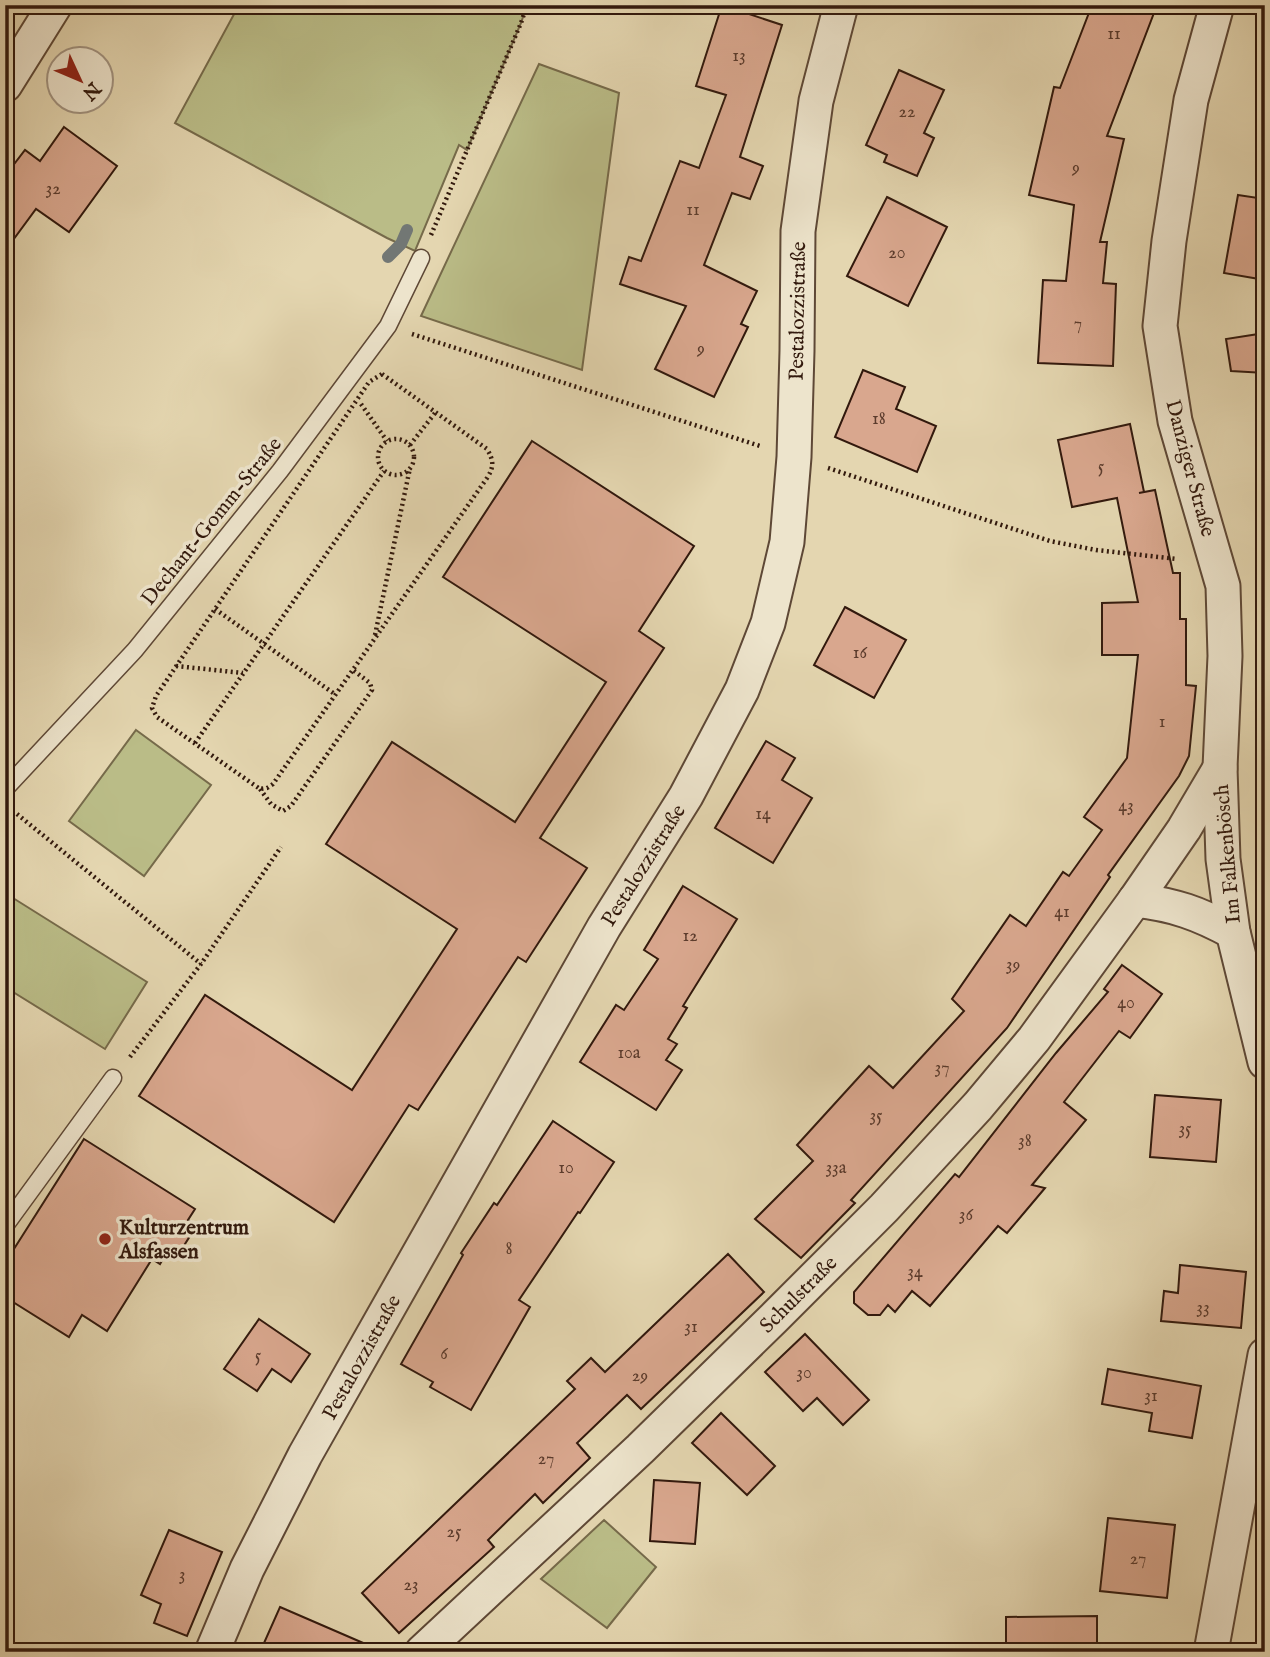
<svg xmlns="http://www.w3.org/2000/svg" width="1270" height="1657" viewBox="0 0 1270 1657" font-family="'IM FELL English',serif">
<style>
.green{fill:#babc87;stroke:#766a4a;stroke-width:2}
.lines{fill:none;stroke-linecap:round;stroke-linejoin:round}
.stream{stroke:#727774;stroke-width:12}
.building{fill:#d9a78e;stroke:#32190d;stroke-width:2}
.lane-casing{stroke:#5e4836;stroke-width:19}
.street-casing{stroke:#5e4836;stroke-width:37}
.path{stroke:#32190d;stroke-width:4.5;stroke-dasharray:2 3.5;stroke-linecap:butt}
.lane{stroke:#ede4cc;stroke-width:16}
.street{stroke:#ede4cc;stroke-width:33}
.poi-dot{fill:#8f2418;stroke:#ede4cc;stroke-width:2.5}
.labels{text-anchor:middle;stroke-width:7;stroke-linejoin:round;paint-order:stroke}
.number-label{font-size:18px;fill:#5c3c2d}
.street-label{font-size:21px;fill:#32190d;stroke:#ede4cc}
.poi-label{font-size:21px;font-weight:bold;fill:#32190d;stroke:#ede4cc;text-anchor:start}
</style>
<rect width="100%" height="100%" fill="#e4d6b0"/>
<filter id="stains"><feTurbulence type="fractalNoise" baseFrequency=".00286" numOctaves="4"/><feColorMatrix values="0 0 0 0 .2 0 0 0 0 .09 0 0 0 0 .02 0 0 0 .5 -.17"/></filter>
<radialGradient id="worn" r=".72"><stop offset=".6" stop-color="#630" stop-opacity="0"/><stop offset="1" stop-color="#630" stop-opacity=".3"/></radialGradient>
<g class="green">
<path d="M 239,5 L 527,5 L 521,23 L 467,150 L 459,145 L 415,251 L 387,238 L 175,123 Z"/>
<path d="M 539,64 L 619,93 L 582,370 L 421,316 Z"/>
<path d="M 136,730 L 211,785 L 144,876 L 69,821 Z"/>
<path d="M 5,893 L 147,982 L 105,1049 L 5,987 Z"/>
<path d="M 604,1520 L 656,1567 L 607,1628 L 541,1579 Z"/>
</g>
<g class="lines">
<path class="stream" d="M 388,257 L 401,244 L 407,230"/>
</g>
<g class="building">
<path d="M 722,5 L 782,25 L 740,157 L 763,166 L 750,199 L 732,193 L 704,265 L 757,291 L 741,324 L 748,327 L 714,397 L 655,369 L 686,306 L 620,284 L 629,257 L 641,261 L 680,161 L 699,168 L 726,95 L 696,86 Z"/>
<path d="M 1092,5 L 1157,5 L 1107,136 L 1124,139 L 1100,242 L 1107,242 L 1103,283 L 1116,284 L 1113,366 L 1038,363 L 1043,280 L 1066,281 L 1074,205 L 1029,195 L 1054,87 L 1060,88 Z"/>
<path d="M 899,70 L 944,90 L 924,133 L 934,138 L 917,176 L 884,162 L 887,155 L 866,145 Z"/>
<path d="M 64,127 L 117,166 L 69,232 L 36,209 L 5,251 L 5,176 L 25,150 L 40,161 Z"/>
<path d="M 1238,195 L 1265,199 L 1265,280 L 1224,273 Z"/>
<path d="M 887,197 L 947,227 L 908,306 L 847,276 Z"/>
<path d="M 1265,333 L 1265,373 L 1231,371 L 1226,339 Z"/>
<path d="M 863,370 L 905,387 L 896,409 L 936,426 L 917,472 L 835,437 Z"/>
<path d="M 1130,424 L 1144,492 L 1139,493 L 1155,490 L 1173,573 L 1180,573 L 1180,619 L 1186,619 L 1186,685 L 1196,686 L 1189,756 L 1179,776 L 1108,875 L 1110,877 L 1007,1028 L 851,1200 L 855,1203 L 801,1258 L 755,1219 L 813,1161 L 797,1145 L 869,1066 L 893,1088 L 964,1011 L 952,999 L 1010,915 L 1026,926 L 1063,872 L 1069,876 L 1102,830 L 1084,817 L 1127,758 L 1138,655 L 1102,655 L 1102,603 L 1138,602 L 1117,498 L 1072,507 L 1058,440 Z"/>
<path d="M 532,441 L 694,546 L 639,631 L 664,648 L 540,838 L 587,868 L 526,962 L 518,957 L 418,1110 L 409,1105 L 334,1222 L 139,1096 L 205,995 L 352,1090 L 457,929 L 326,844 L 392,742 L 515,822 L 606,682 L 443,577 Z"/>
<path d="M 845,607 L 906,640 L 874,698 L 814,665 Z"/>
<path d="M 766,741 L 795,758 L 782,780 L 812,798 L 773,863 L 715,828 Z"/>
<path d="M 683,886 L 737,919 L 683,1006 L 687,1008 L 668,1039 L 677,1044 L 666,1060 L 682,1070 L 656,1110 L 580,1062 L 616,1005 L 624,1010 L 658,959 L 644,950 Z"/>
<path d="M 1122,965 L 1162,994 L 1130,1038 L 1119,1031 L 1064,1102 L 1086,1120 L 1032,1185 L 1045,1188 L 1007,1233 L 998,1226 L 930,1306 L 912,1291 L 895,1312 L 888,1305 L 880,1315 L 868,1315 L 854,1303 L 854,1292 L 955,1174 L 959,1177 L 1056,1053 L 1108,992 L 1104,989 Z"/>
<path d="M 1155,1095 L 1221,1100 L 1216,1162 L 1150,1157 Z"/>
<path d="M 553,1121 L 614,1162 L 580,1213 L 578,1212 L 519,1300 L 530,1307 L 471,1410 L 430,1387 L 433,1382 L 401,1364 L 463,1255 L 461,1253 L 494,1203 L 497,1205 Z"/>
<path d="M 84,1139 L 195,1209 L 188,1220 L 197,1225 L 176,1258 L 167,1252 L 160,1264 L 152,1259 L 107,1331 L 82,1315 L 69,1337 L 5,1297 L 5,1263 Z"/>
<path d="M 728,1254 L 764,1292 L 641,1409 L 627,1395 L 577,1443 L 590,1458 L 543,1503 L 535,1494 L 488,1540 L 494,1547 L 399,1633 L 362,1593 L 575,1389 L 567,1381 L 591,1358 L 605,1372 Z"/>
<path d="M 1180,1265 L 1246,1272 L 1241,1328 L 1161,1321 L 1164,1291 L 1178,1293 Z"/>
<path d="M 259,1319 L 310,1354 L 291,1382 L 272,1369 L 257,1391 L 224,1369 Z"/>
<path d="M 805,1334 L 869,1400 L 843,1425 L 817,1398 L 803,1411 L 765,1372 Z"/>
<path d="M 1108,1369 L 1201,1386 L 1192,1438 L 1149,1431 L 1152,1413 L 1102,1404 Z"/>
<path d="M 721,1413 L 775,1466 L 747,1495 L 692,1443 Z"/>
<path d="M 654,1480 L 700,1483 L 695,1544 L 650,1541 Z"/>
<path d="M 1108,1518 L 1175,1525 L 1167,1598 L 1100,1591 Z"/>
<path d="M 169,1530 L 222,1552 L 187,1636 L 154,1623 L 161,1604 L 141,1595 Z"/>
<path d="M 280,1607 L 384,1652 L 260,1652 Z"/>
<path d="M 1097,1616 L 1097,1652 L 1006,1652 L 1006,1617 Z"/>
</g>
<g class="lines">
<defs>
<g id="lane">
<path d="M 5,789 L 135,650 L 280,471 L 388,326 L 421,258"/>
<path d="M 5,1226 L 113,1078"/>
</g>
<g id="street">
<path d="M 1217,5 L 1191,100 L 1169,241 L 1160,326 L 1175,421 L 1223,586 L 1225,656 L 1220,768 L 1223,859 L 1233,932 L 1265,1062"/>
<path d="M 5,85 L 55,5"/>
<path d="M 1135,900 C 1175,905 1198,913 1233,932"/>
<path d="M 212,1652 L 247,1569 L 305,1455 L 604,927 L 686,796 L 742,690 L 768,623 L 787,542 L 794,457 L 797,351 L 798,231 L 816,101 L 841,5"/>
<path d="M 422,1652 L 640,1449 L 774,1318 L 884,1208 L 978,1106 L 1034,1039 L 1135,900 L 1184,829 L 1220,768"/>
<path d="M 1211,1652 L 1265,1355"/>
</g>
</defs>
<use href="#lane" class="lane-casing"/>
<use href="#street" class="street-casing"/>
<g class="path">
<path d="M 431,235 L 521,23 L 527,5"/>
<path d="M 412,334 L 760,446"/>
<path d="M 382,374 L 487,449 C 494,461 494,467 487,478 L 273,784 L 267,788 L 260,789 L 157,717 L 152,708 L 156,696 L 369,382 Z"/>
<path d="M 361,404 L 387,441"/>
<circle cx="396" cy="457" r="18"/>
<path d="M 410,445 L 435,413"/>
<path d="M 828,468 L 1050,541 L 1096,550 L 1177,559"/>
<path d="M 215,609 L 336,695"/>
<path d="M 375,635 L 410,468"/>
<path d="M 176,666 L 243,673"/>
<path d="M 195,743 L 384,471"/>
<path d="M 260,789 L 271,804 L 283,811 L 291,806 L 372,690 L 370,683 L 353,670"/>
<path d="M 17,814 L 201,964"/>
<path d="M 130,1057 L 201,964 L 281,847"/>
</g>
<use href="#lane" class="lane"/>
<use href="#street" class="street"/>
</g>
<circle class="poi-dot" cx="105" cy="1239" r="7"/>
<g class="labels">
<g class="number-label">
<text x="1114" y="39">11</text>
<text x="739" y="61">13</text>
<text x="907" y="117">22</text>
<text x="1076" y="173">9</text>
<text x="53" y="194">32</text>
<text x="693" y="215">11</text>
<text x="897" y="258">20</text>
<text x="1078" y="329">7</text>
<text x="701" y="354">9</text>
<text x="879" y="424">18</text>
<text x="1101" y="472">5</text>
<text x="860" y="658">16</text>
<text x="1162" y="727">1</text>
<text x="1126" y="811">43</text>
<text x="763" y="819">14</text>
<text x="1062" y="917">41</text>
<text x="690" y="941">12</text>
<text x="1013" y="970">39</text>
<text x="1126" y="1008">40</text>
<text x="629" y="1058">10a</text>
<text x="942" y="1073">37</text>
<text x="876" y="1121">35</text>
<text x="1185" y="1134">35</text>
<text x="1025" y="1146">38</text>
<text x="566" y="1173">10</text>
<text x="836" y="1173">33a</text>
<text x="966" y="1220">36</text>
<text x="509" y="1254">8</text>
<text x="915" y="1277">34</text>
<text x="1203" y="1313">33</text>
<text x="691" y="1332">31</text>
<text x="444" y="1359">6</text>
<text x="258" y="1361">5</text>
<text x="804" y="1378">30</text>
<text x="640" y="1381">29</text>
<text x="1151" y="1401">31</text>
<text x="546" y="1464">27</text>
<text x="454" y="1537">25</text>
<text x="1138" y="1564">27</text>
<text x="182" y="1580">3</text>
<text x="411" y="1590">23</text>
</g>
<g class="street-label">
<text transform="translate(797 311) rotate(-89)" y="7">Pestalozzistraße</text>
<text transform="translate(1191 468) rotate(75)" y="7">Danziger Straße</text>
<text transform="translate(211 521) rotate(-51)" y="7">Dechant-Gomm-Straße</text>
<text transform="translate(1227 854) rotate(-95)" y="7">Im Falkenbösch</text>
<text transform="translate(643 865) rotate(-58)" y="7">Pestalozzistraße</text>
<text transform="translate(798 1294) rotate(-45)" y="7">Schulstraße</text>
<text transform="translate(361 1357) rotate(-61)" y="7">Pestalozzistraße</text>
</g>
<g class="poi-label">
<text x="119" y="1234">Kulturzentrum<tspan x="119" dy="24">Alsfassen</tspan></text>
</g>
</g>
<rect width="1270" height="1657" fill="none" stroke="#e4d6b0" stroke-width="28"/>
<rect x="7" y="7" width="1256" height="1643" fill="none" stroke="#32190d" stroke-width="3.5"/>
<rect x="14" y="14" width="1242" height="1629" fill="none" stroke="#32190d" stroke-width="2"/>
<g transform="translate(80 80) rotate(134)"><circle r="33" fill="#ede4cc" stroke="#a29380" stroke-width="2"/>
<path d="M0-5L12 26L0 18L-12 26Z" fill="#8f2418"/>
<text y="-10" font-size="19" font-weight="bold" text-anchor="middle" fill="#32190d">N</text>
</g>
<rect width="100%" height="100%" filter="url(#stains)"/>
<rect width="100%" height="100%" fill="url(#worn)"/>
</svg>
